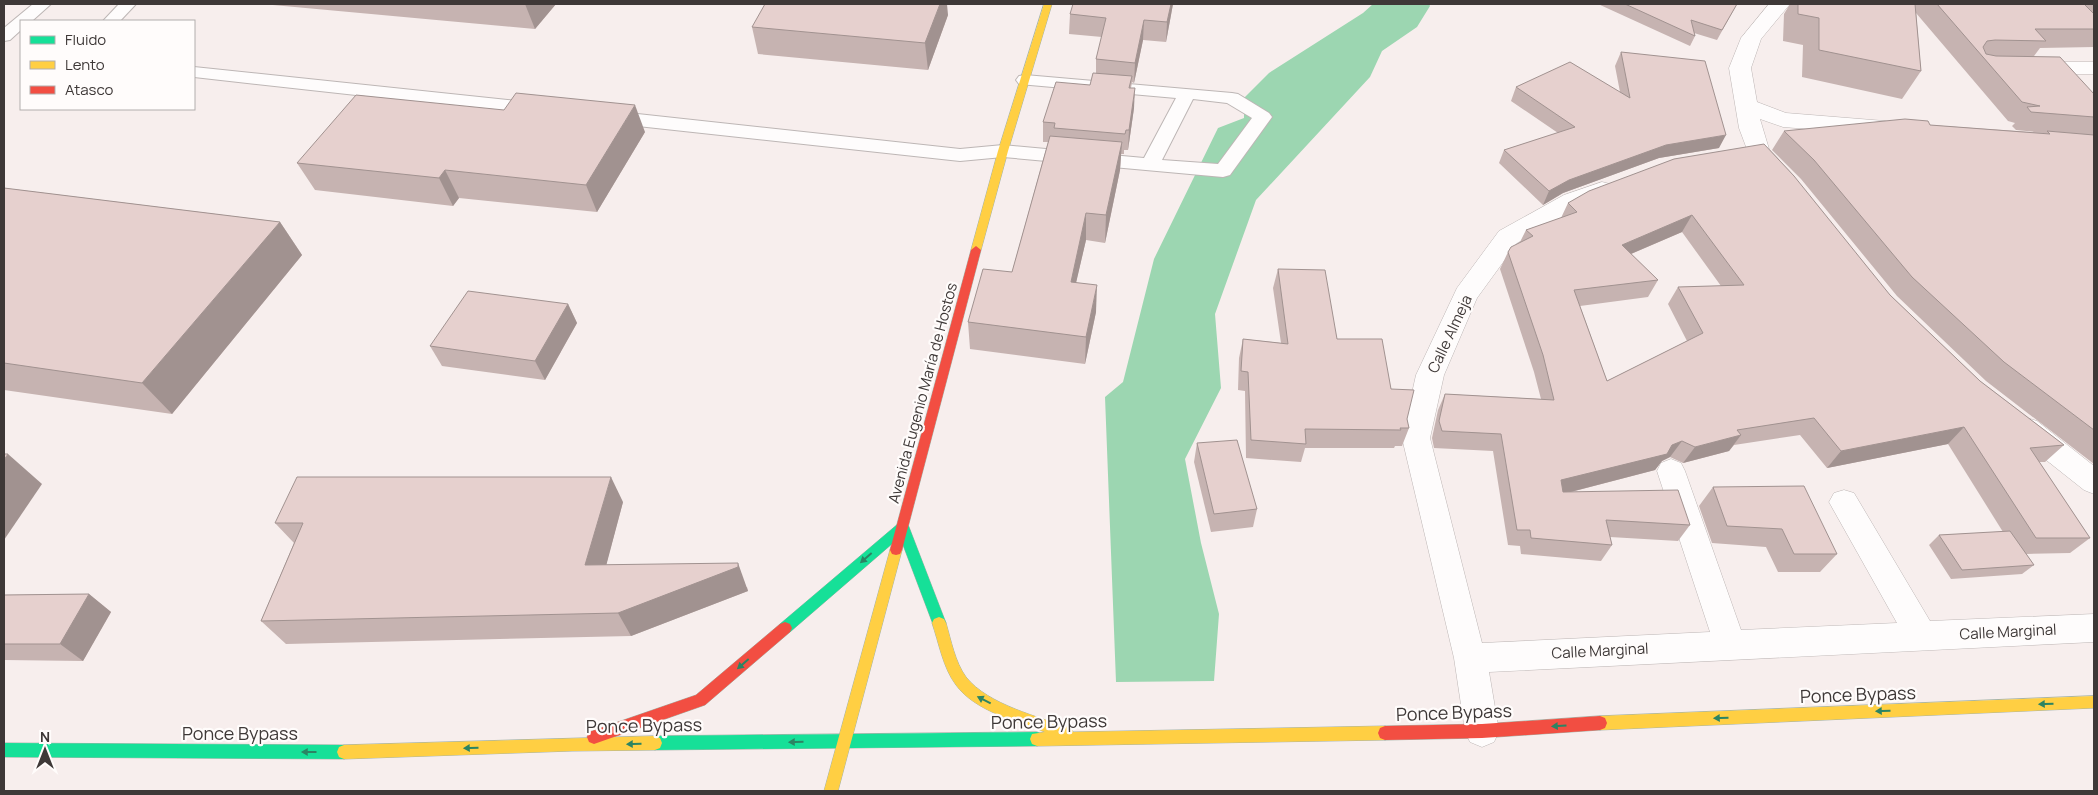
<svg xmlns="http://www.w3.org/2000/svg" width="2098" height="795" viewBox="0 0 2098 795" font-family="Manrope,sans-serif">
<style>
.water{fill:#9cd6b1}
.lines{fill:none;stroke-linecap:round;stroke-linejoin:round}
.lane-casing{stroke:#bdb6b5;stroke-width:2}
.street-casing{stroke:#bdb6b5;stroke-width:1}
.fast-casing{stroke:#a4b3a8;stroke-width:1}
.slow-casing{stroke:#a4b3a8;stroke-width:1}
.jam-casing{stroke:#a4b3a8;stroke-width:1}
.lane{fill:#fefcfc;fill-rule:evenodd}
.street{fill:#fefcfc;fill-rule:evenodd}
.fast{fill:#16e098;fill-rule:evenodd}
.slow{fill:#ffcf43;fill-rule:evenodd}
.jam{fill:#f24e42;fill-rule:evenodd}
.wall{fill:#c6b3b1;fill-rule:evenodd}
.shaded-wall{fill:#a19290}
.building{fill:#e6d0ce;stroke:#a19290;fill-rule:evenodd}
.oneway{fill:#2c8463}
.labels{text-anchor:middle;stroke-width:4.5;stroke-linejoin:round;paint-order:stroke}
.street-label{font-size:15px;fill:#3e3837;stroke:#fffcfb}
.near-street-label{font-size:18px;fill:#3e3837;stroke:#fffcfb}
</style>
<rect width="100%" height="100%" fill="#f7eeed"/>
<path class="water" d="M 1373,4 L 1429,4 L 1430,6 L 1417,27 L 1382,51 L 1370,77 L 1256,200 L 1215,314 L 1221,388 L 1185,459 L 1201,543 L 1219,614 L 1214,681 L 1116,682 L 1105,397 L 1123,382 L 1154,259 L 1218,128 L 1244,118 L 1244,98 L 1269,73 L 1363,13 Z"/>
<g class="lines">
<defs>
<g id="lane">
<path d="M 33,4 L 51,4 L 32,21 L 21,21 L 21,30 L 10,40 L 4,41 L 4,28 Z"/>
<path d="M 119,4 L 136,4 L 120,21 L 103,21 Z"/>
<path d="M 194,67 L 536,103 L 542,105 L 545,109 L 542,113 L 536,115 L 194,77 Z"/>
<path d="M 1025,75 L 1232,93 L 1238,94 L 1269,113 L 1272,117 L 1230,175 L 1223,177 L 1003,157 L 960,161 L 610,123 L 604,121 L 601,117 L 604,113 L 610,111 L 960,149 L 1003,145 L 1144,158 L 1176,98 L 1019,84 L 1016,80 L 1019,76 ZM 1193,99 L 1227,103 L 1252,118 L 1218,164 L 1162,160 Z"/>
</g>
<g id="street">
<path d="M 1769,4 L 1790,4 L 1761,39 L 1751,68 L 1757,102 L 1786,113 L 1885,121 L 1893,123 L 1896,128 L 1893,133 L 1885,135 L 1783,127 L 1760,119 L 1769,149 L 1791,173 L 1787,178 L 1779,181 L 1771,178 L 1748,152 L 1739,128 L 1729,68 L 1741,38 Z"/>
<path d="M 2033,62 L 2094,62 L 2094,74 L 2033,74 L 2025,73 L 2022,68 L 2025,63 Z"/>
<path d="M 1602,182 L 1610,184 L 1614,190 L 1610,196 L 1580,207 L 1517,243 L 1477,298 L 1444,375 L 1430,438 L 1482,643 L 1710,632 L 1657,471 L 1661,463 L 1671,459 L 1681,463 L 1685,471 L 1741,630 L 1897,623 L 1829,502 L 1834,493 L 1844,490 L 1854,493 L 1930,621 L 2094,614 L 2094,642 L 1489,672 L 1499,731 L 1494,742 L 1482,747 L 1470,742 L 1465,731 L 1454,658 L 1402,438 L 1416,375 L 1457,288 L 1499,231 L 1564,195 Z"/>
<path d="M 2027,418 L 2037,421 L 2094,466 L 2094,494 L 2084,490 L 2017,437 L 2013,429 L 2017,421 Z"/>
</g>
<g id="fast">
<path d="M 903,522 L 907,523 L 909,527 L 946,623 L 944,627 L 939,629 L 934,627 L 900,537 L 790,632 L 785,634 L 780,632 L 778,628 L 780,624 L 899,523 Z"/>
<path d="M 1037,732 L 1042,734 L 1044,739 L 1042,744 L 1037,746 L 655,750 L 650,748 L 648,743 L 650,738 L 655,736 Z"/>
<path d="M 4,743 L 344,745 L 349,747 L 351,752 L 349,757 L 344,759 L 4,757 Z"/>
</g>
<g id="slow">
<path d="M 1044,4 L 1052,4 L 1008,151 L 981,250 L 976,254 L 971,250 L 998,151 Z"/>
<path d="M 896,545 L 900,546 L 902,550 L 838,791 L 824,791 L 890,550 L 892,546 Z"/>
<path d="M 939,617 L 944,619 L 946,623 C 951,640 955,662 966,677 C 988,705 1040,717 1072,729 L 1073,732 L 1385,726 L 1390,728 L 1392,733 L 1390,738 L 1385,740 L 1037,746 L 1032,744 L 1030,739 L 1032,734 L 1045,732 C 1016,721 975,711 956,685 C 943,668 939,643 932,623 L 934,619 Z"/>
<path d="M 2094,696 L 2094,708 L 1600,730 L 1595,728 L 1593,723 L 1595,718 L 1600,716 Z"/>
<path d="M 655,736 L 660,738 L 662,743 L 660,748 L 655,750 L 572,751 L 344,759 L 339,757 L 337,752 L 339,747 L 344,745 Z"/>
</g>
<g id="jam">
<path d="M 976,246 L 981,250 L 902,550 L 900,554 L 896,555 L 892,554 L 890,550 L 971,250 Z"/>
<path d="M 785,622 L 790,624 L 792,628 L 790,632 L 705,705 L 594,744 L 589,742 L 587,737 L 589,732 L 696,695 L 780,624 Z"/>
<path d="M 1600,716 L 1605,718 L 1607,723 L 1605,728 L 1600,730 L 1482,738 L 1385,740 L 1380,738 L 1378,733 L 1380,728 L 1385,726 L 1482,724 Z"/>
</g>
</defs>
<use href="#lane" class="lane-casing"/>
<use href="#street" class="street-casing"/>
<use href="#fast" class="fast-casing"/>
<use href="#slow" class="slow-casing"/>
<use href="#jam" class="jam-casing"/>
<use href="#lane" class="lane"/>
<use href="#street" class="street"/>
<use href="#fast" class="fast"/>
<use href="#slow" class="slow"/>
<use href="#jam" class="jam"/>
</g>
<g class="wall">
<path d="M 262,4 L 556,4 L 535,29 Z"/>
<path d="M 1173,4 L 1166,42 L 1143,40 L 1134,83 L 1132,82 L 1131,88 L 1134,108 L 1128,150 L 1124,150 L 1124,154 L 1121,154 L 1120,170 L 1105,243 L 1086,240 L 1076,282 L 1096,312 L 1085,364 L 970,349 L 968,322 L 1012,272 L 1048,142 L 1043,142 L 1043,122 L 1090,85 L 1096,73 L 1096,59 L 1102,37 L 1069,34 L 1070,14 Z"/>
<path d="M 1598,4 L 1737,4 L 1717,40 L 1694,33 L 1695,36 L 1690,46 Z"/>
<path d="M 1790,4 L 2094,4 L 2094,47 L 2040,48 L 2034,56 L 2094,94 L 2094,464 L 1986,381 L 1897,296 L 1801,179 L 1772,150 L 1784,131 L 1930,125 L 2045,133 L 2016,130 L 2012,126 L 2015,123 L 2008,121 L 1916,13 L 1921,71 L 1902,99 L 1802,77 L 1803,45 L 1783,41 L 1784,14 Z"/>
<path d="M 948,15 L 928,70 L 758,54 L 752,27 Z"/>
<path d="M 1621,52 L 1719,148 L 1659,158 L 1563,193 L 1543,205 L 1499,163 L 1504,150 L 1558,133 L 1511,101 L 1516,87 L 1620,92 L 1615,66 Z"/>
<path d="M 645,132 L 597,212 L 459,198 L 453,206 L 315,190 L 297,163 Z"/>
<path d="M 1674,159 L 1890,295 L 1980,381 L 2064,445 L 2045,462 L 2039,462 L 2090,538 L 2070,553 L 2026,554 L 2034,565 L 2022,574 L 1951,579 L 1929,545 L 1939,535 L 2003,532 L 1948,444 L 1827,468 L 1800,435 L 1734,445 L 1729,451 L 1683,463 L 1670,457 L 1662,461 L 1655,470 L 1571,492 L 1690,525 L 1678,541 L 1610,537 L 1612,545 L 1601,561 L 1521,554 L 1520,546 L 1508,545 L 1493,451 L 1434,448 L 1432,438 L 1438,410 L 1445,394 L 1541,399 L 1534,372 L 1500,269 L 1508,252 L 1520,242 L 1526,230 L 1561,218 L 1568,203 ZM 1682,232 L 1721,286 L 1678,287 L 1668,304 L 1687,341 L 1607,381 L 1580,306 L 1648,297 L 1658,280 L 1631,254 Z"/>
<path d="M 4,188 L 280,222 L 302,255 L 172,414 L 4,390 Z"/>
<path d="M 1278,269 L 1337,339 L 1391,389 L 1407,419 L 1409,428 L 1402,446 L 1395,446 L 1394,448 L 1305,448 L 1301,462 L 1246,458 L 1245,391 L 1238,390 L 1239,358 L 1243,339 L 1281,343 L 1273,288 Z"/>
<path d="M 568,304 L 577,323 L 545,380 L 442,366 L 430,346 Z"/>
<path d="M 1197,443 L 1257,509 L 1253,527 L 1211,532 L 1194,462 Z"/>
<path d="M 1713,487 L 1837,554 L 1820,572 L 1778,572 L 1766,547 L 1712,543 L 1699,506 Z"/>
<path d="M 623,502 L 606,565 L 747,587 L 748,591 L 631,636 L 286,644 L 261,621 L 294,543 L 275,523 Z"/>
<path d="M 89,594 L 111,612 L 83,661 L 4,660 L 4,595 Z"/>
</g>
<g class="shaded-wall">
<path d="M 525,4 L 556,4 L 535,29 Z"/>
<path d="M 940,4 L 947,4 L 948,15 L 928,70 L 925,43 Z"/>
<path d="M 1171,4 L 1173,4 L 1166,42 L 1167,22 Z"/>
<path d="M 1144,20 L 1143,40 L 1134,83 L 1135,63 Z"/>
<path d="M 1135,88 L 1134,108 L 1128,150 L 1129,130 Z"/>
<path d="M 635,105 L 645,132 L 597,212 L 586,185 Z"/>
<path d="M 1726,135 L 1719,148 L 1659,158 L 1563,193 L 1543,205 L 1549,191 L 1569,180 L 1666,145 Z"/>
<path d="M 1122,142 L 1120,170 L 1105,243 L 1106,215 Z"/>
<path d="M 445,170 L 459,198 L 453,206 L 439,178 Z"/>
<path d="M 1086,213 L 1086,240 L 1070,309 L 1071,282 Z"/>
<path d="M 1692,215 L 1682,232 L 1612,262 L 1622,245 Z"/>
<path d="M 280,222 L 302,255 L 172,414 L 142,383 Z"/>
<path d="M 1097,285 L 1096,312 L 1085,364 L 1086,337 Z"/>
<path d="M 568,304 L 577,323 L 545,380 L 535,361 Z"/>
<path d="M 1964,427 L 1948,444 L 1827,468 L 1841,451 Z"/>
<path d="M 1741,435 L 1729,451 L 1683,463 L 1695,447 Z"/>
<path d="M 1682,441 L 1670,457 L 1662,461 L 1655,470 L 1551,497 L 1561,480 L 1672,445 Z"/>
<path d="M 8,454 L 42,484 L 4,540 L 4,460 Z"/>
<path d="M 611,477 L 623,502 L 600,589 L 585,565 Z"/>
<path d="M 738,563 L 748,591 L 631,636 L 618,613 Z"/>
<path d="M 89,594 L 111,612 L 83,661 L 60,644 Z"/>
</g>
<g class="building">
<path d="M 765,4 L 940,4 L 925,43 L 752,27 Z"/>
<path d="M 1073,4 L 1171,4 L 1167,22 L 1144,20 L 1135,63 L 1096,59 L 1106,18 L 1070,14 Z"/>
<path d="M 1625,4 L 1737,4 L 1722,30 L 1691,20 L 1695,36 Z"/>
<path d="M 1798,4 L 1915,4 L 1921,71 L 1819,50 L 1819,18 L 1798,14 Z"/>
<path d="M 1937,4 L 2084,4 L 2094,14 L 2094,29 L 2035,29 L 2046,41 L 1995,40 L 1987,41 L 1983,47 L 1986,54 L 1996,56 L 2060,57 L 2094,94 L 2094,117 L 2031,112 L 2027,107 L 2040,106 L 2022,102 Z"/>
<path d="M 1621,52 L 1705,61 L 1726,135 L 1666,145 L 1569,180 L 1549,191 L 1504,150 L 1575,127 L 1516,87 L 1570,62 L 1630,98 Z"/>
<path d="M 1093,73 L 1132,76 L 1129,88 L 1135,88 L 1129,130 L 1126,130 L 1125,134 L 1054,128 L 1055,123 L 1043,122 L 1056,82 L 1090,85 Z"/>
<path d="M 516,93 L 635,105 L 586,185 L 445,170 L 439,178 L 297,163 L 356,95 L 504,110 Z"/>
<path d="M 1905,119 L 1928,121 L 1930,125 L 2050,134 L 2047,131 L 2094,135 L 2094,430 L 2004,362 L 1912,277 L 1814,160 L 1784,131 Z"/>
<path d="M 1050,136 L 1122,142 L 1106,215 L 1086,213 L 1071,282 L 1097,285 L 1086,337 L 968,322 L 983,269 L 1012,272 Z"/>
<path d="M 1764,144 L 1794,176 L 1890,295 L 1980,381 L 2064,445 L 2030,448 L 2090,538 L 2036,538 L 1964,427 L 1841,451 L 1814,418 L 1737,430 L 1741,435 L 1695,447 L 1682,441 L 1672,445 L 1667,454 L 1561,480 L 1563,492 L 1678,490 L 1690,525 L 1606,520 L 1612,545 L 1531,538 L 1530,530 L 1517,530 L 1501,434 L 1442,431 L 1439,421 L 1445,394 L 1554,400 L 1543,355 L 1508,252 L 1511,247 L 1533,236 L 1526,230 L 1577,212 L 1568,203 L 1589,191 L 1674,159 ZM 1692,215 L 1744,285 L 1678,287 L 1703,333 L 1607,381 L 1574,290 L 1658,280 L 1622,245 Z"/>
<path d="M 4,188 L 280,222 L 142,383 L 4,363 Z"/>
<path d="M 1278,269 L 1325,270 L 1337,339 L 1382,339 L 1391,389 L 1414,390 L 1407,419 L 1409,428 L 1400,428 L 1401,430 L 1305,429 L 1306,444 L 1251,440 L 1248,372 L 1241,371 L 1243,339 L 1288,344 Z"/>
<path d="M 468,291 L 568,304 L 535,361 L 430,346 Z"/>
<path d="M 1237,440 L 1257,509 L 1214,514 L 1197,443 Z"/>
<path d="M 4,454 L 8,454 L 4,460 Z"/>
<path d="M 297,477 L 611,477 L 585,565 L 738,563 L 738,567 L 618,613 L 261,621 L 303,523 L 275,523 Z"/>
<path d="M 1804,486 L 1837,554 L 1794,554 L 1782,529 L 1727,526 L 1713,487 Z"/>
<path d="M 2010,531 L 2034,565 L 1962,570 L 1939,535 Z"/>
<path d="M 89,594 L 60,644 L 4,644 L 4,595 Z"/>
</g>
<defs><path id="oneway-solid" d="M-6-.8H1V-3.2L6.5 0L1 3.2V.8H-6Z" transform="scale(1.25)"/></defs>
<g class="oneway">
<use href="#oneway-solid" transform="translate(866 558) rotate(139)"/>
<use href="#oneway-solid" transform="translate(743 664) rotate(139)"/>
<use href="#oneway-solid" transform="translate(984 700) rotate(-153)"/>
<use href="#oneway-solid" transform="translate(2046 704) rotate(178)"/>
<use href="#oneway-solid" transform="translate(1883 711) rotate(178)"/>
<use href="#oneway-solid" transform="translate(1721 718) rotate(178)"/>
<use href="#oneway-solid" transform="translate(1559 726) rotate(176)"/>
<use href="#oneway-solid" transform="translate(796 742) rotate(179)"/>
<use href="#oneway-solid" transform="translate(634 744) rotate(179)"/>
<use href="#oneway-solid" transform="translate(471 748) rotate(178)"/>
<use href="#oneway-solid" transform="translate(309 752) rotate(-180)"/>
</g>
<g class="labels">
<g class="street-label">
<text transform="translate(1450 334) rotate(-65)" y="5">Calle Almeja</text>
<text transform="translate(923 393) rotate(-75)" y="5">Avenida Eugenio María de Hostos</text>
<text transform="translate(2008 632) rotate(-3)" y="5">Calle Marginal</text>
<text transform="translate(1600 651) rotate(-3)" y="5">Calle Marginal</text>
</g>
<g class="near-street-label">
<text transform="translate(1858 695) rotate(-2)" y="6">Ponce Bypass</text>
<text transform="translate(1454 713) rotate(-2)" y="6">Ponce Bypass</text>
<text transform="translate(1049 722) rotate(-1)" y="6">Ponce Bypass</text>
<text transform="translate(644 726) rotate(-1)" y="6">Ponce Bypass</text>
<text x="240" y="740">Ponce Bypass</text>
</g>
</g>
<rect width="2098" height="795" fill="none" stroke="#3e3837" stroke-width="10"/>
<rect x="20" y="20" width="175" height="90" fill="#fffcfb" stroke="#b2aead"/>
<rect x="30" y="36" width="25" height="8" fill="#16e098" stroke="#b2aead"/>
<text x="65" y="45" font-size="15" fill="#3e3837">Fluido</text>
<rect x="30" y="61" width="25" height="8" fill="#ffcf43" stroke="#b2aead"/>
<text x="65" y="70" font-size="15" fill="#3e3837">Lento</text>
<rect x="30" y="86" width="25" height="8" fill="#f24e42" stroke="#b2aead"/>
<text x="65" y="95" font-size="15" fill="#3e3837">Atasco</text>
<g transform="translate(45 750)" stroke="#fffcfb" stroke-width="4" paint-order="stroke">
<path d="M0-4L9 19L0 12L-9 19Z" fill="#3e3837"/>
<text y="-8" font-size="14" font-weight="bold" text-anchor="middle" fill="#3e3837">N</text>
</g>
</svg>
